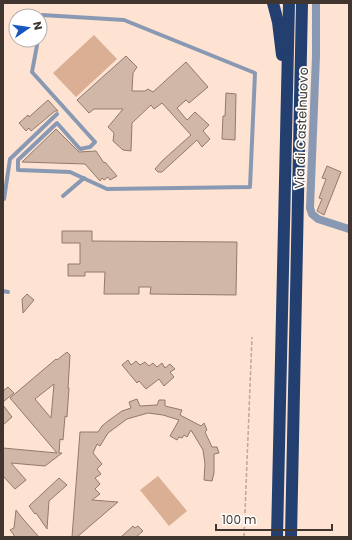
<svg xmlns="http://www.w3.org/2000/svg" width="352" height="540" viewBox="0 0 352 540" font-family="Poppins,sans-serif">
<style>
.green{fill:#daaf94}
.building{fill:#d1b7a8;stroke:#927a6b;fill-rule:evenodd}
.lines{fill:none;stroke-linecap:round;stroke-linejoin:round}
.path{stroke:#bea89b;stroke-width:1.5;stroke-dasharray:4 2;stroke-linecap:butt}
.lane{stroke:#8a99b3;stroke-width:4}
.street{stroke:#8a99b3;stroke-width:8}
.highway{stroke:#233f70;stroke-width:12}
.labels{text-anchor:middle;stroke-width:3.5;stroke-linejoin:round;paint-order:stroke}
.street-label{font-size:13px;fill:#40362f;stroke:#fff}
</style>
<rect width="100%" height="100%" fill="#fee3d2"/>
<g class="green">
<path d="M 94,35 L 117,59 L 76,97 L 53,73 Z"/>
<path d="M 158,476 L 187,511 L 169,526 L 140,490 Z"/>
</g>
<g class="building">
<path d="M 126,56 L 137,67 L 133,73 L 132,91 L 145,91 L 148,89 L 153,92 L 186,62 L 208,87 L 189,103 L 186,100 L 177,108 L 187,120 L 195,112 L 209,125 L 203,131 L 210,139 L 202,147 L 197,140 L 162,172 L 158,172 L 155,169 L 163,160 L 191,135 L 162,103 L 154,109 L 151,105 L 132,123 L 131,151 L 123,150 L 113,141 L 114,133 L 108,127 L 123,109 L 94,109 L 89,113 L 77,100 Z"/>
<path d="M 226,93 L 236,94 L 235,140 L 222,139 L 223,116 L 225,116 Z"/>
<path d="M 48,100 L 58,111 L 55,111 L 31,131 L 29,128 L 26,131 L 19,123 L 28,115 L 29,117 Z"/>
<path d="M 56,129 L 79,152 L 96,151 L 104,163 L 105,162 L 117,176 L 110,180 L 108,177 L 104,180 L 102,178 L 100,181 L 85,164 L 22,162 Z"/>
<path d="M 327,166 L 341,172 L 324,215 L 317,211 L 322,199 L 319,198 L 326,179 L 322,178 Z"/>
<path d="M 62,231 L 92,231 L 92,241 L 237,242 L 236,295 L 150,294 L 151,287 L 139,287 L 139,294 L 104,294 L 105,272 L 85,272 L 85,276 L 68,276 L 68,264 L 80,264 L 80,243 L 62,243 Z"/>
<path d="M 27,294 L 34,300 L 23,313 L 22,299 Z"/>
<path d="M 67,352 L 70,355 L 68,388 L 69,388 L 67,417 L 65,416 L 63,440 L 60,439 L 59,453 L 62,453 L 45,466 L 11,463 L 26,480 L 15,489 L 3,476 L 3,448 L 57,453 L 10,398 L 56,359 L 57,360 ZM 54,384 L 51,418 L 35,399 Z"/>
<path d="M 128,360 L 131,365 L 136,361 L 140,365 L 145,362 L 149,366 L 153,363 L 157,367 L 162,363 L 165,368 L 170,364 L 175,369 L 170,372 L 174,377 L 164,386 L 159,379 L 146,389 L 139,381 L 137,383 L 122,365 Z"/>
<path d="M 8,387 L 14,393 L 3,402 L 3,391 Z"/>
<path d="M 137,399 L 140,406 L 157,405 L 159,400 L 165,400 L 165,406 L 182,410 L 180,415 L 201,426 L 204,423 L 207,430 L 205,432 L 212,447 L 217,447 L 219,453 L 214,454 L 214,473 L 212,481 L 204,480 L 205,464 L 203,450 L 191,430 L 187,437 L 184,435 L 182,438 L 179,437 L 177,440 L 170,436 L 179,420 L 163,415 L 148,413 L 127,419 L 108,433 L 100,446 L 97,444 L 93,453 L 102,464 L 97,469 L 101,474 L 95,478 L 100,484 L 95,489 L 100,494 L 92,500 L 118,502 L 77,537 L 72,537 L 80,432 L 98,432 L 102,426 L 108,421 L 122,411 L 131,408 L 129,402 Z"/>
<path d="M 3,405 L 12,417 L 3,425 Z"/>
<path d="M 59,478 L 67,485 L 49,501 L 47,529 L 36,513 L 35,514 L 29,506 Z"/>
<path d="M 16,510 L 23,519 L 39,537 L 14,537 L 14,535 L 10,530 L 14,528 Z"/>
<path d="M 133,526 L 135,528 L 138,526 L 143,531 L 136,537 L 121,537 Z"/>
</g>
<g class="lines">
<path class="path" d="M 244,537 L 252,337"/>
<g class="lane">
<path d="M 38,40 L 32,72 L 95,142 L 90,147 L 80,149 L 57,123 L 18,160 L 18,170 L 70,172 L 107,189 L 250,187 L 255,73 L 124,20 L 42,15 L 40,27"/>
<path d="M 63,196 L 84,178"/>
<path d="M 3,199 L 4,199 L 10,159 L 57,114"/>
<path d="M 3,291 L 8,292"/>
</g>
<path class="street" d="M 316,3 L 316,56 L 310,208 L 312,214 L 318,219 L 349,229"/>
<g class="highway">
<path d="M 273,3 L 278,22 L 282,55"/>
<path d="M 277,537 L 289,3"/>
<path d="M 291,537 L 302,3"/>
</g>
</g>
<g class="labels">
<g class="street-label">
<text transform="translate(301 128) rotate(-88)" y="5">Via di Castelnuovo</text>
</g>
</g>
<rect width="352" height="540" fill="none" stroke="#40362f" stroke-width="8"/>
<g transform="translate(28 28) rotate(77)"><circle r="19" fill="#ffffff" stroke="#b3afac"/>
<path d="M0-3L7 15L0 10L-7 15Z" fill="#1755c1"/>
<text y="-6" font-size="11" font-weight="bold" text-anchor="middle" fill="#40362f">N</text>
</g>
<path d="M216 524v6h116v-6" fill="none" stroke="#40362f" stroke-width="2"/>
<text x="222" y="524" font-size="12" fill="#40362f" stroke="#ffffff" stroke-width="3" paint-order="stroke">100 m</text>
</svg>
